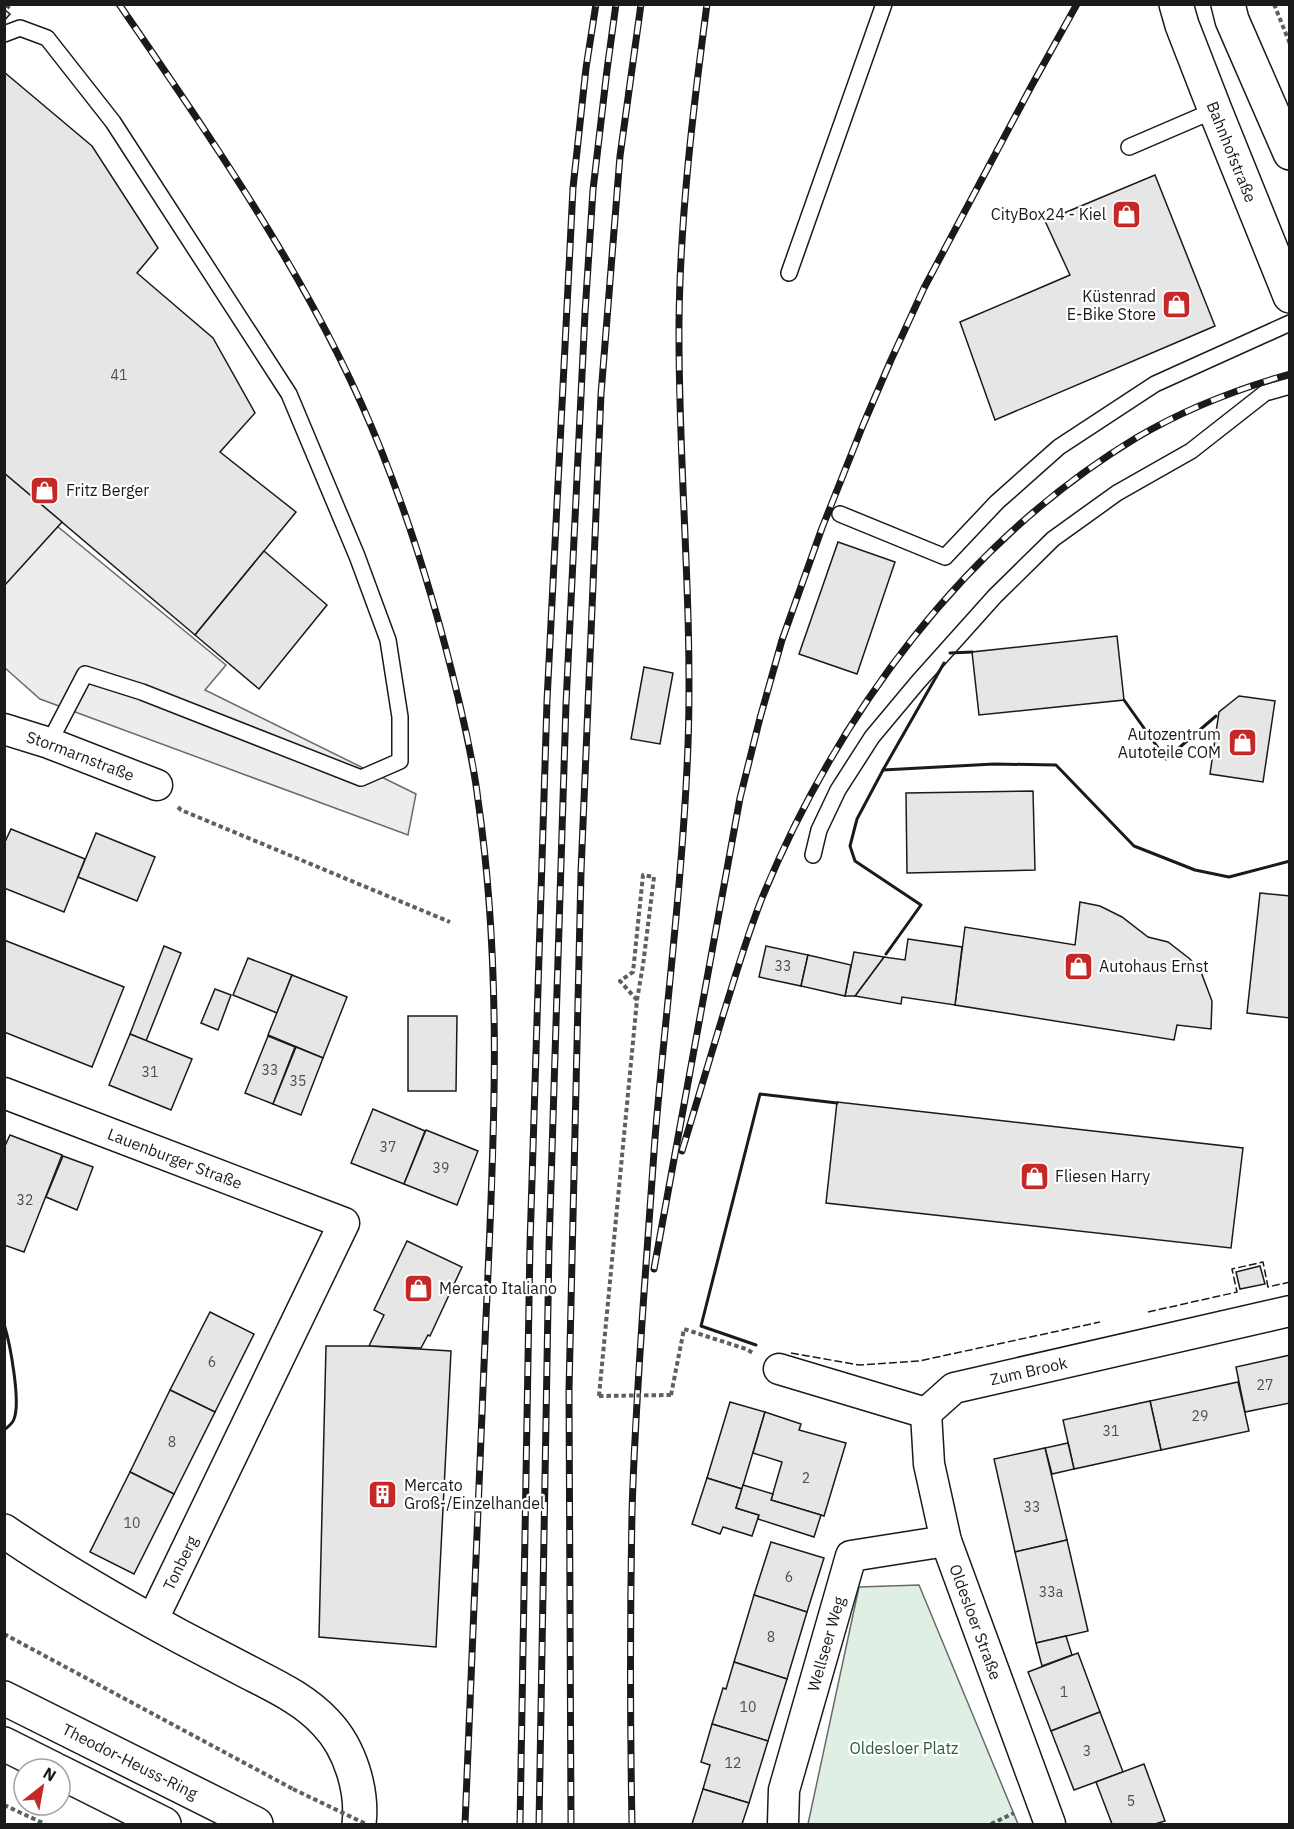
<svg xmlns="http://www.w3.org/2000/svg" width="1294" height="1829" viewBox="0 0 1294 1829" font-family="'IBM Plex Sans',sans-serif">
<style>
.green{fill:#e0efe3;stroke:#6a6a6a;stroke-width:1.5}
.parking{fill:#ededed;stroke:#6a6a6a;stroke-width:1.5}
.building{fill:#e6e6e6;stroke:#1a1a1a;stroke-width:1.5}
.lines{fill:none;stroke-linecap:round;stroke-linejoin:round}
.service-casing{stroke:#1a1a1a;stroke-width:18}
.minor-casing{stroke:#1a1a1a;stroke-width:33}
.tertiary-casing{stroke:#1a1a1a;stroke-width:36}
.secondary-casing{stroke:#1a1a1a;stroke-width:36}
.trunk-casing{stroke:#1a1a1a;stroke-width:36}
.path{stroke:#5f5f5f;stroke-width:4;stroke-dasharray:4.5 3;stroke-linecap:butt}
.service{stroke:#fff;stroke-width:15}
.minor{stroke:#fff;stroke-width:30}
.tertiary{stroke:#fff;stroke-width:33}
.secondary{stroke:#fff;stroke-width:33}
.trunk{stroke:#fff;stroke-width:33}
.rail-casing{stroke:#1a1a1a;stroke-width:7}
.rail{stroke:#fff;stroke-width:4.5;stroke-dasharray:14;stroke-linecap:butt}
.path-bridge{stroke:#5f5f5f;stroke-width:4;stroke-dasharray:4.5 3;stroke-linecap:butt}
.hedge{stroke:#2b5a34;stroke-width:4.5;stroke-dasharray:3 4.5;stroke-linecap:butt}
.fence{stroke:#1a1a1a;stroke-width:1.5;stroke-dasharray:8 3;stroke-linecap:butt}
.wall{stroke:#1a1a1a;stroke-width:3}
.labels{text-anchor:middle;stroke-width:4.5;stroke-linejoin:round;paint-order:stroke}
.number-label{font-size:14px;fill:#4d4d4d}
.street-label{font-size:16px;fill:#1a1a1a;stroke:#fff}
.poi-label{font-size:16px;fill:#1a1a1a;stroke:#fff;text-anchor:start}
.park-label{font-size:16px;fill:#2b5a34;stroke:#fff}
</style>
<rect width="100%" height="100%" fill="#fff"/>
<path class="green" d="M 919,1585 L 1018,1824 L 808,1824 L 859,1587 Z"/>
<path class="parking" d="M 29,503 L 226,665 L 205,690 L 416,794 L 408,835 L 40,699 L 5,668 L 5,525 Z"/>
<g class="building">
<path d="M 4,9 L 10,14 L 4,21 Z"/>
<path d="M 4,72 L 92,146 L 158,248 L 137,273 L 213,338 L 255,413 L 220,452 L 296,512 L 195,635 L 4,473 Z"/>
<path d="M 1155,175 L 1215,326 L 995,420 L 960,322 L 1070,275 L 1045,221 Z"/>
<path d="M 4,473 L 62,522 L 4,586 Z"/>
<path d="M 838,542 L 895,562 L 857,674 L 799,654 Z"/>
<path d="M 264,551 L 327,605 L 259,689 L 195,635 Z"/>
<path d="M 1117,636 L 1124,700 L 979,715 L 972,652 Z"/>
<path d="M 644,667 L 673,673 L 660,744 L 631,739 Z"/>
<path d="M 1239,696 L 1275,701 L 1263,782 L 1210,774 L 1219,712 Z"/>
<path d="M 1033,791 L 1035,870 L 907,873 L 906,793 Z"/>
<path d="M 11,829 L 85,859 L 64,912 L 4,888 L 4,844 Z"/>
<path d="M 96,833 L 155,857 L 137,901 L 78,877 Z"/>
<path d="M 1260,893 L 1290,896 L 1290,1018 L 1247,1013 Z"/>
<path d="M 1080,902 L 1100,906 L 1122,917 L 1148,937 L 1168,942 L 1190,959 L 1201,972 L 1212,1001 L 1211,1029 L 1177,1025 L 1174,1040 L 955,1005 L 965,927 L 1075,945 Z"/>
<path d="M 908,939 L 962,947 L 955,1005 L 902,997 L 901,1004 L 855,996 L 884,957 L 905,960 Z"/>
<path d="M 4,940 L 124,987 L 92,1067 L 4,1032 Z"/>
<path d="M 164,946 L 181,953 L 146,1041 L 130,1034 Z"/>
<path d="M 766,946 L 808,955 L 801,986 L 759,977 Z"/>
<path d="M 854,952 L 884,957 L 855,996 L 845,996 Z"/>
<path d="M 808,955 L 851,965 L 845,996 L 801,986 Z"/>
<path d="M 248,958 L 292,975 L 277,1013 L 233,995 Z"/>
<path d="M 292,975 L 347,997 L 323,1058 L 268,1035 Z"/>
<path d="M 215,989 L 231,995 L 218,1030 L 201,1023 Z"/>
<path d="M 408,1016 L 457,1016 L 456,1091 L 408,1091 Z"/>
<path d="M 130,1034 L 192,1059 L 171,1110 L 109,1085 Z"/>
<path d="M 268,1036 L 295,1047 L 273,1104 L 245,1093 Z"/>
<path d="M 296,1047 L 323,1058 L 301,1115 L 273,1104 Z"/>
<path d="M 837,1102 L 1243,1148 L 1231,1248 L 826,1203 Z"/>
<path d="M 373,1109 L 425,1131 L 404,1184 L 351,1163 Z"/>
<path d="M 426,1130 L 478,1151 L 457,1205 L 404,1184 Z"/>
<path d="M 10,1135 L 62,1155 L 24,1252 L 4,1245 L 4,1148 Z"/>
<path d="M 63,1156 L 93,1167 L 77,1210 L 46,1197 Z"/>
<path d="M 407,1241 L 462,1267 L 430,1336 L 428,1335 L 421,1348 L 369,1346 L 384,1315 L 374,1310 Z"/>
<path d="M 1260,1266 L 1265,1284 L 1240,1289 L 1236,1272 Z"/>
<path d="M 210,1312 L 254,1334 L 215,1412 L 170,1390 Z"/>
<path d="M 326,1346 L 369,1346 L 451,1351 L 436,1647 L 319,1637 Z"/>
<path d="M 1290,1355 L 1290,1403 L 1245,1412 L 1236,1367 Z"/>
<path d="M 1238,1382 L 1249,1431 L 1161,1450 L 1150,1401 Z"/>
<path d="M 170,1390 L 215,1412 L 174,1494 L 130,1472 Z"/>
<path d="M 1150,1401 L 1161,1450 L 1074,1469 L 1063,1420 Z"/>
<path d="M 730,1402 L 765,1412 L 742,1489 L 707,1478 Z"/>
<path d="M 765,1412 L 801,1424 L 799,1430 L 846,1443 L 824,1516 L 771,1500 L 782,1462 L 753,1453 Z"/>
<path d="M 1068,1443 L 1074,1469 L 1052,1474 L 1045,1448 Z"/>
<path d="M 1045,1448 L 1067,1540 L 1015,1552 L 994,1459 Z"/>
<path d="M 130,1472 L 174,1494 L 134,1574 L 90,1552 Z"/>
<path d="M 707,1478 L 742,1489 L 736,1508 L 759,1515 L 752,1536 L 723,1527 L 720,1534 L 692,1524 Z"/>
<path d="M 743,1485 L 773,1494 L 771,1500 L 821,1515 L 814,1537 L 758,1519 L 759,1515 L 736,1508 Z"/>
<path d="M 1067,1540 L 1088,1631 L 1036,1643 L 1015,1552 Z"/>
<path d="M 771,1542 L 824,1558 L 807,1612 L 754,1595 Z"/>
<path d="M 754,1595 L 807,1612 L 787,1679 L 734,1662 Z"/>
<path d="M 1066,1636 L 1072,1655 L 1042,1666 L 1036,1643 Z"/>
<path d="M 1078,1653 L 1100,1712 L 1051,1731 L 1028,1672 Z"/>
<path d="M 734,1662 L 787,1679 L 768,1741 L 712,1724 L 723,1688 L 726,1689 Z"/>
<path d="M 1100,1712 L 1123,1772 L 1074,1790 L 1051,1731 Z"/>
<path d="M 712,1724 L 768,1741 L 749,1803 L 703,1789 L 710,1765 L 701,1762 Z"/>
<path d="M 1144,1764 L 1165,1821 L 1155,1824 L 1112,1824 L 1096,1782 Z"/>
<path d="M 703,1789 L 749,1803 L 742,1824 L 692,1824 Z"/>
</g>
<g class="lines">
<defs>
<g id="service">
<path d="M 4,34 L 20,28 L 47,38 L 113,122 L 289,394 L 357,556 L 388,640 L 400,717 L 400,761 L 361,778 L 142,692 L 85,674 L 49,743"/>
<path d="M 1129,147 L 1215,110"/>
<path d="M 789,273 L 884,4"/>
<path d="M 840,514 L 945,557 L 997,502 L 1059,447 L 1155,384 L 1290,323"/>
<path d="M 813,855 L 819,830 L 838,790 L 872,737 L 918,682 L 995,596 L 1053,539 L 1117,493 L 1191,451 L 1265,393 L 1290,386"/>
</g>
<g id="minor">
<path id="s1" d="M 4,729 L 49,743 L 157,785"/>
<path id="s2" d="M 4,1093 L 344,1223 L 152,1621"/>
<path d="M 779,1369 L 926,1413"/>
<path id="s3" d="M 926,1413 L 929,1464 L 946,1541 L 1050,1824"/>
<path id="s4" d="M 926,1413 L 954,1388 L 1290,1311"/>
<path id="s5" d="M 783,1824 L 784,1790 L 851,1556 L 946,1541"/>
</g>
<path id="tertiary" d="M 4,1531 C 61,1570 120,1604 181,1637 C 204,1649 227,1661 250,1673 C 277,1687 305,1700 326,1723 C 350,1748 363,1790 359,1824"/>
<g id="secondary">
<path id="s6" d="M 1176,4 L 1182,25 L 1215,110 L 1290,296"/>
<path d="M 1228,4 L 1232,20 L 1290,153"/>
</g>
<g id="trunk">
<path id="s7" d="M 4,1698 L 256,1824"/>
<path d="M 4,1744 L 54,1769"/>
<path d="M 60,1772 L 164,1824"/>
</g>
</defs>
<use href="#service" class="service-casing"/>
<use href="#minor" class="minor-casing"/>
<use href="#tertiary" class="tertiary-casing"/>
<use href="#secondary" class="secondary-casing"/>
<use href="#trunk" class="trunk-casing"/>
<g class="path">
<path d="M 1274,4 L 1290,44"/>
<path d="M 178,807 L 181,810 L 450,922"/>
<path d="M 671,1395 L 684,1329 L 746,1349 L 753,1353"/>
<path d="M 599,1396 L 637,1000 L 643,965 L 654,877 L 643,875 L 633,972 L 620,981 L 637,1000"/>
<path d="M 4,1634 L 293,1789"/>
<path d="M 4,1805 L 45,1824"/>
<path d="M 991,1824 L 1014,1813"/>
</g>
<use href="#service" class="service"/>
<use href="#minor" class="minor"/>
<use href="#tertiary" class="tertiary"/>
<use href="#secondary" class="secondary"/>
<use href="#trunk" class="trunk"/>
<defs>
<g id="rail">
<path d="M 119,4 C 216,146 317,289 381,450 C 413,530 438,613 458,697 C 466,731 474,765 478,800 C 503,972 494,1144 486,1317 C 479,1486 472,1655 465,1824"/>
<path d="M 682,1151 C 696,1105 710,1058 724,1012 C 736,974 747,936 762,898 C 838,714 964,542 1136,438 C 1183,410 1237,389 1290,374"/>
<path d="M 654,1269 L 740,798 L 760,718 L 782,640 L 822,528 L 863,425 L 891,360 L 924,288 L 1032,85 L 1077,4"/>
<path d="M 520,1824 L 530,1244 L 547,701 L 573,188 L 586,68 L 596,4"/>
<path d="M 539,1824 L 549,1247 L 566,704 L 585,313 L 593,190 L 607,70 L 616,4"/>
<path d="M 571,1824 L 569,1390 L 581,872 L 601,394 L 620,156 L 641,4"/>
<path d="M 632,1824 C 630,1721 630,1617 632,1513 C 634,1440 639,1366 644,1293 C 648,1242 651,1190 655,1138 C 666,1007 683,877 688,745 C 693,605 678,464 679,324 C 680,217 693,110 707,4"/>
</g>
</defs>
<use href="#rail" class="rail-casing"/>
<use href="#rail" class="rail"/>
<g class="path-bridge">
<path d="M 599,1396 L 671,1395"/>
<path d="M 293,1789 L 366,1824"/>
</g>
<path class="hedge" d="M 7,8 L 10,4"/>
<g class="fence">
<path d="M 1148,1312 L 1237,1292 L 1232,1269 L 1263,1262 L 1268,1287 L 1290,1282"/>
<path d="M 791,1353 L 859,1365 L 919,1361 L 1100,1322"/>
</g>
<g class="wall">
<path d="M 950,653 L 972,652"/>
<path d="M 1124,700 L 1166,759 L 1216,716"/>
<path d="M 883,770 L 944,663"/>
<path d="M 886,954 L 921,905 L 855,861 L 850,846 L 857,819 L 883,770 L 994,764 L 1056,765 L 1134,846 L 1195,870 L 1229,877 L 1290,861"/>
<path d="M 4,1324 C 10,1343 21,1402 14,1419 C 13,1423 8,1427 4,1430"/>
<path d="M 756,1345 L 701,1326 L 760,1094 L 837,1103"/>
</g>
</g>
<defs>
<symbol id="shop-square" viewBox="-11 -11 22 22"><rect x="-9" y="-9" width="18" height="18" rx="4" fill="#c62828" stroke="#fff"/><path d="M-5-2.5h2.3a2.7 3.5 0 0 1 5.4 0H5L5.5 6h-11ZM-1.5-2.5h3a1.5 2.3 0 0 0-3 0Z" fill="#fff"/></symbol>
<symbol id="building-square" viewBox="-11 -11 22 22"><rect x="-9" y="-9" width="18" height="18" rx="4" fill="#c62828" stroke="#fff"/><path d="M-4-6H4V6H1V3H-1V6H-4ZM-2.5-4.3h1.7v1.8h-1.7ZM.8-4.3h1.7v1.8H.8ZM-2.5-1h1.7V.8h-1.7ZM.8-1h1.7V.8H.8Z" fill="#fff"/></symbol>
</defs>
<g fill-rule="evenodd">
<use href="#shop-square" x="1110" y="198" width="33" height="33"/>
<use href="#shop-square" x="1160" y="288" width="33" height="33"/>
<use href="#shop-square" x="28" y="474" width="33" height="33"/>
<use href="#shop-square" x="1226" y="726" width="33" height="33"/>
<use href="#shop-square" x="1062" y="950" width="33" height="33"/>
<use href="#shop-square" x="1018" y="1160" width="33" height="33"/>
<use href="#shop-square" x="402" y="1272" width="33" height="33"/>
<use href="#building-square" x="366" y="1478" width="33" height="33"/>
</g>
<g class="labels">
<g class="number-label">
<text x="119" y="380">41</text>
<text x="783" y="971">33</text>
<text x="270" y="1075">33</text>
<text x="150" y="1077">31</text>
<text x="298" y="1086">35</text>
<text x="388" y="1152">37</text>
<text x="441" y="1173">39</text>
<text x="25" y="1205">32</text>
<text x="212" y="1367">6</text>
<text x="1265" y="1390">27</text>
<text x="1200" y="1421">29</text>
<text x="1111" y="1436">31</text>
<text x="172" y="1447">8</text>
<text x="806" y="1483">2</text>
<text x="1032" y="1512">33</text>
<text x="132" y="1528">10</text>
<text x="789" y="1582">6</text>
<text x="1051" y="1597">33a</text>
<text x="771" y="1642">8</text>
<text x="1064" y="1697">1</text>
<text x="748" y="1712">10</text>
<text x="1087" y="1756">3</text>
<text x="733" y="1768">12</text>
<text x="1131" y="1806">5</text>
</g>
<g class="street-label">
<text dy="6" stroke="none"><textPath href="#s6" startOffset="158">Bahnhofstraße</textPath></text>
<text dy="6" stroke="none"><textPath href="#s1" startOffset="81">Stormarnstraße</textPath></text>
<text dy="6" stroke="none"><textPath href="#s2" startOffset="183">Lauenburger Straße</textPath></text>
<text dy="6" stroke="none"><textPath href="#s4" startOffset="114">Zum Brook</textPath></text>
<text transform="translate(180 1563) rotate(-64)" y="6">Tonberg</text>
<text dy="6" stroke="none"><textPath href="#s3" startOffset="216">Oldesloer Straße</textPath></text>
<text dy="6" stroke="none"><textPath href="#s5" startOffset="186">Wellseer Weg</textPath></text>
<text dy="6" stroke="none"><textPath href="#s7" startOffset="141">Theodor-Heuss-Ring</textPath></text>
</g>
<g class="poi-label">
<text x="1106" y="220" text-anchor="end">CityBox24 - Kiel</text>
<text x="1156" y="302" text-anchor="end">Küstenrad<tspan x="1156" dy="18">E-Bike Store</tspan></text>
<text x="66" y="496">Fritz Berger</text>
<text x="1221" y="740" text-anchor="end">Autozentrum<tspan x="1221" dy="18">Autoteile COM</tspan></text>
<text x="1099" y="972">Autohaus Ernst</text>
<text x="1055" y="1182">Fliesen Harry</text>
<text x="439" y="1294">Mercato Italiano</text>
<text x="404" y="1491">Mercato<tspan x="404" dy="18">Groß-/Einzelhandel</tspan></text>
</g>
<g class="park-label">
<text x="904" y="1754">Oldesloer Platz</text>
</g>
</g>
<rect width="1294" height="1829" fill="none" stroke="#1a1a1a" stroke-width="12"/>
<g transform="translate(42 1787) rotate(31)"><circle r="28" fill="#ffffff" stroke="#a3a3a3" stroke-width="1.5"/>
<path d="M0-4.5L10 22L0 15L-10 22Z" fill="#c62828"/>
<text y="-9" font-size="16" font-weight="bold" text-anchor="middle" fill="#1a1a1a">N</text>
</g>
</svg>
